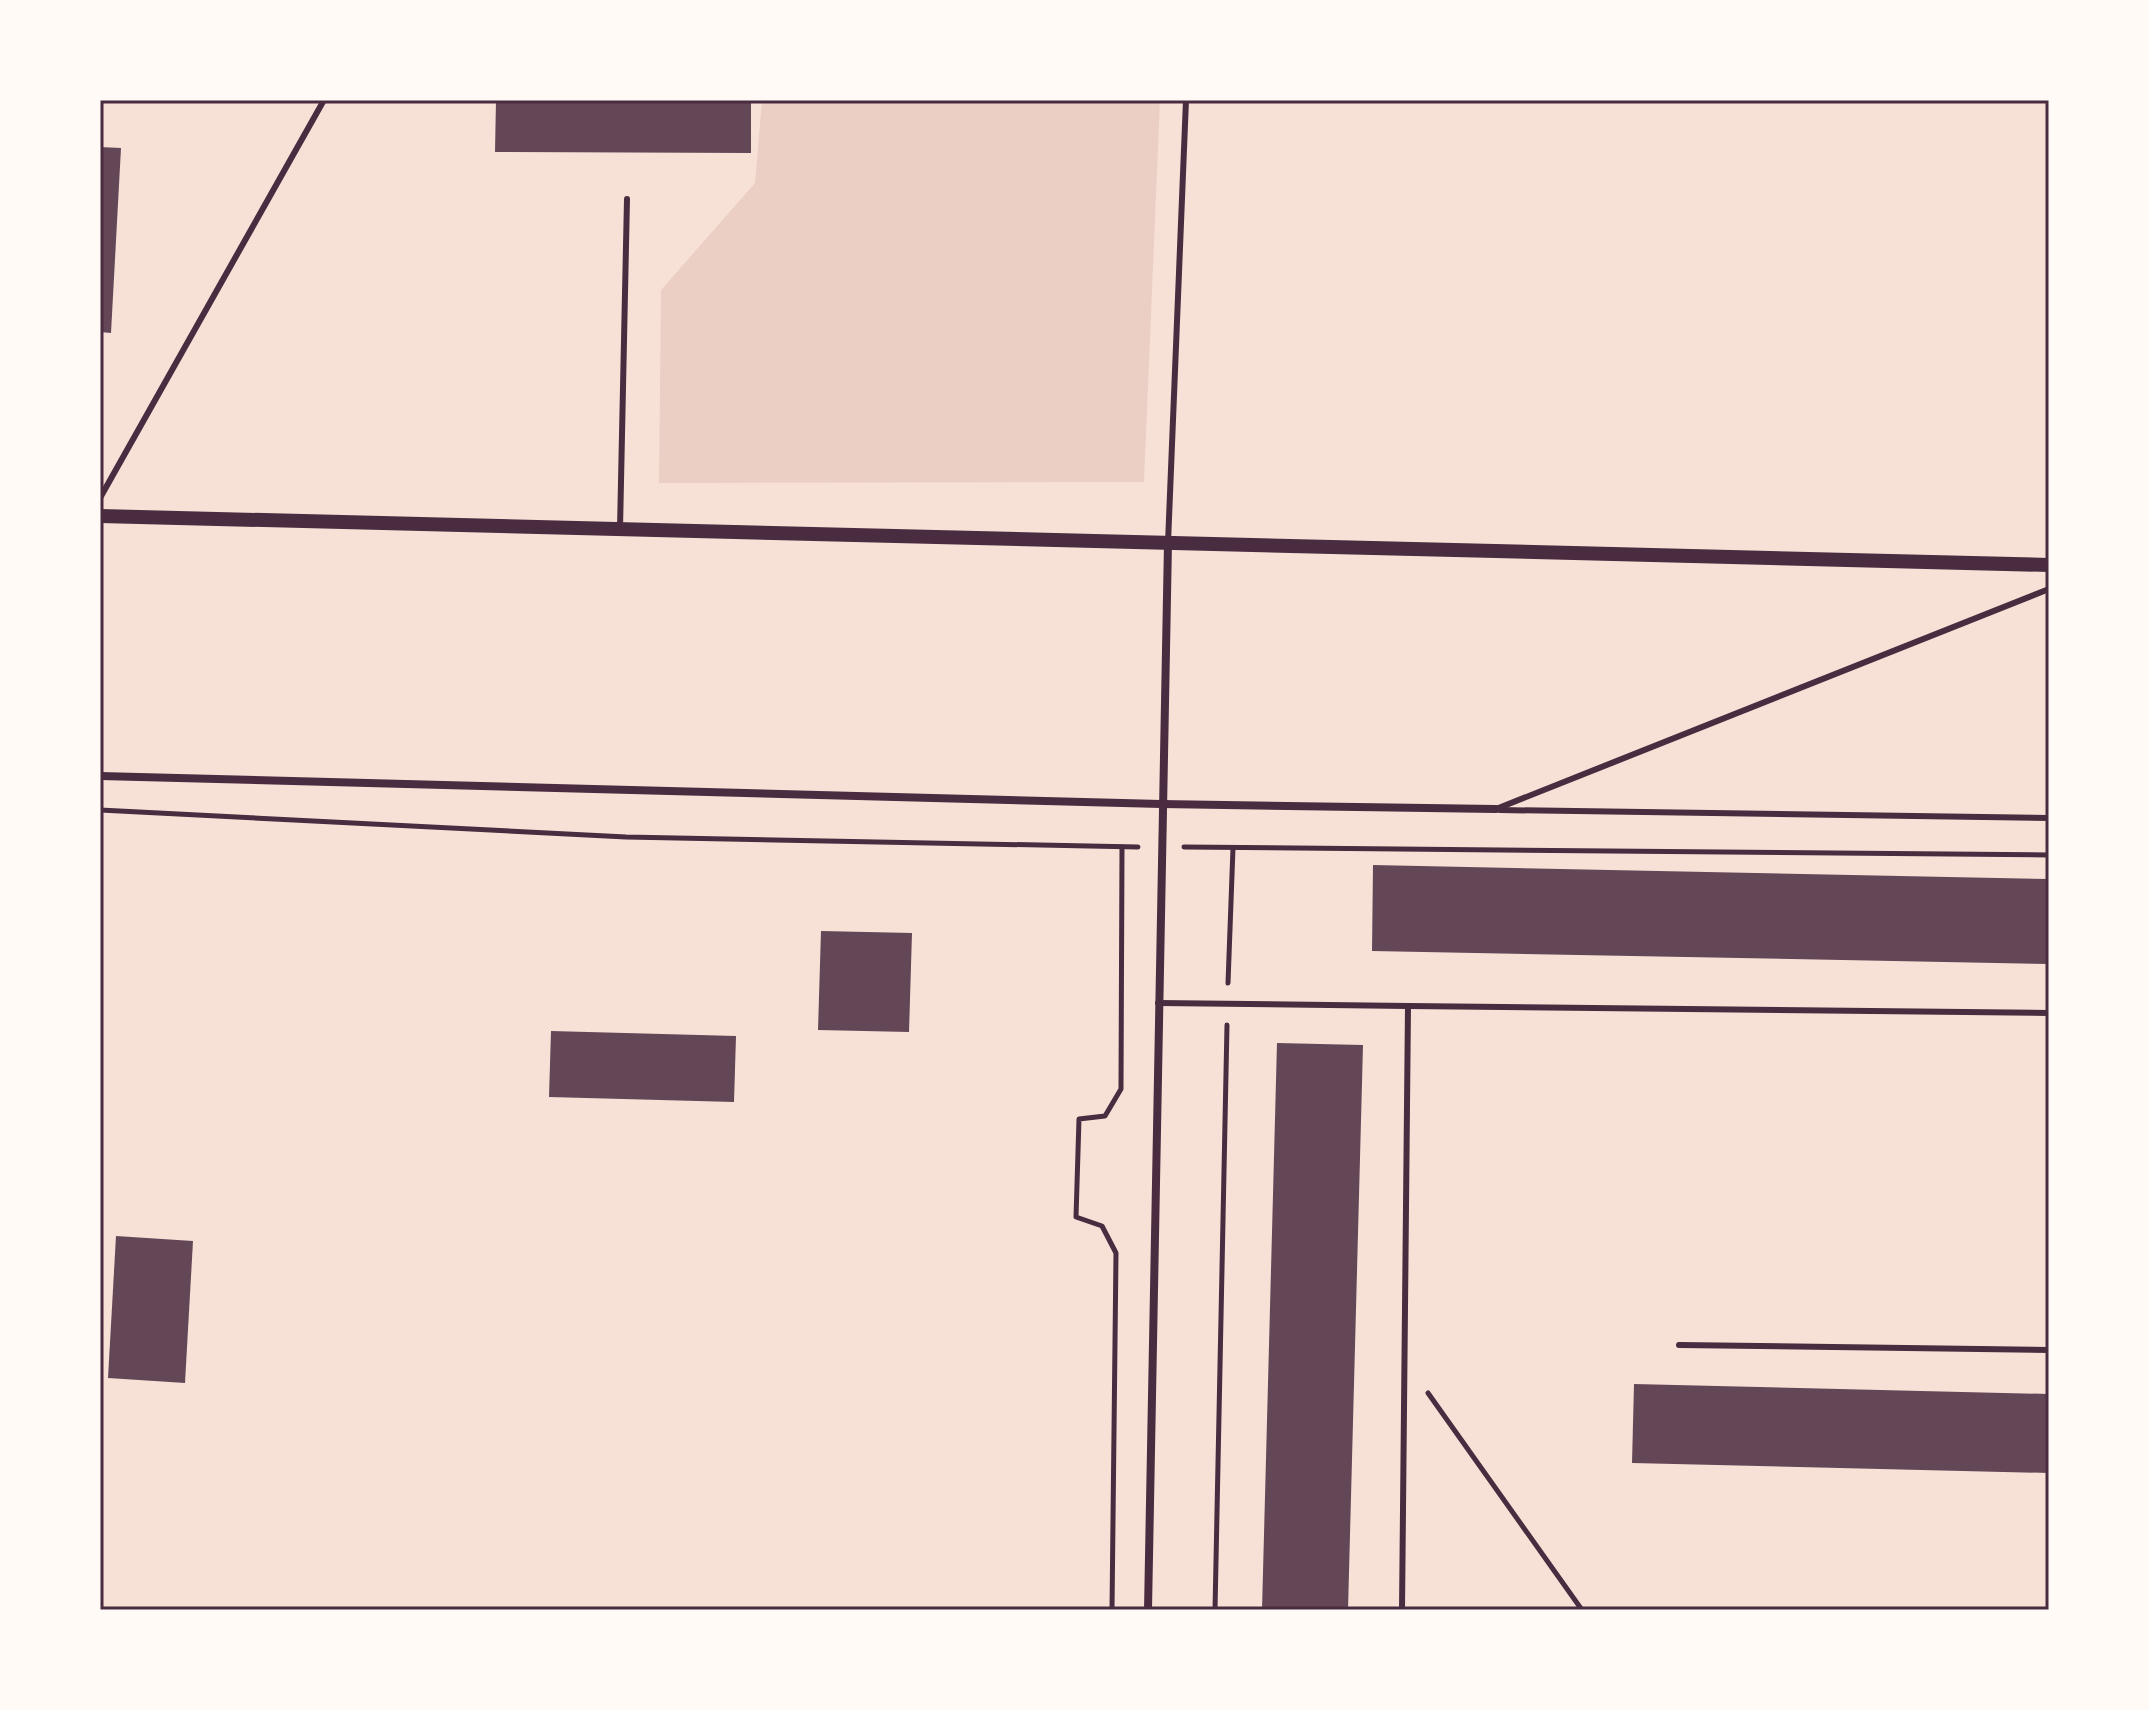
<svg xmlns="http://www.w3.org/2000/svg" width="2149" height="1710" viewBox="0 0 2149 1710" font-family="'DM Sans',sans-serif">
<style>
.green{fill:#ebcfc5}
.building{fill:#644757}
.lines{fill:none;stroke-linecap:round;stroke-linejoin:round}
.path{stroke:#4a2c40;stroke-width:5}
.service{stroke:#4a2c40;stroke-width:6}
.minor{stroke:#4a2c40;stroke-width:8}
.tertiary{stroke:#4a2c40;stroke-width:14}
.neatline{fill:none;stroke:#4a2c40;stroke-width:3}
</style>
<rect width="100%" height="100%" fill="#f7e1d7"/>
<path class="green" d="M 762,100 L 1160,100 L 1144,482 L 659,483 L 661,290 L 755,183 Z"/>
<g class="building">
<path d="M 496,100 L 751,100 L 751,153 L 495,152 Z"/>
<path d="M 100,147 L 121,148 L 111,333 L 100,332 Z"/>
<path d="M 1373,865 L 2049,879 L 2049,964 L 1372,951 Z"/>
<path d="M 821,931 L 912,933 L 909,1032 L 818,1030 Z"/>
<path d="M 551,1031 L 736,1036 L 734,1102 L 549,1097 Z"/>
<path d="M 1277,1043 L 1363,1045 L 1348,1610 L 1262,1610 Z"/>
<path d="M 116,1236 L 193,1241 L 185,1383 L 108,1378 Z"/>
<path d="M 1634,1384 L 2049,1394 L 2049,1473 L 1632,1463 Z"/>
</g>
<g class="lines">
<g class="path">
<path d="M 100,810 L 626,837 L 1138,847"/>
<path d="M 1184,847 L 2049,855"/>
<path d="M 1228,983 L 1233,848"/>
<path d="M 1428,1393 L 1582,1610"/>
<path d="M 1112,1610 L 1116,1253 L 1102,1226 L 1076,1217 L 1079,1119 L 1105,1116 L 1121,1089 L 1122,847"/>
<path d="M 1215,1610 L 1227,1025"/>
</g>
<g class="service">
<path d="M 100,498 L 324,100"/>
<path d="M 620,529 L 627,199"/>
<path d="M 1168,543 L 1186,100"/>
<path d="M 1496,809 L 2049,589"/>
<path d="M 1500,810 L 2049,818"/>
<path d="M 1158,1003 L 1408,1006 L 1402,1610"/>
<path d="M 1408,1006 L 2049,1013"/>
<path d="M 1679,1345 L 2049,1350"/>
</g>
<g class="minor">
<path d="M 100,776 L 1161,804 L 1496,809"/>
<path d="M 1148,1610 L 1168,543"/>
</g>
<path class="tertiary" d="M 100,516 L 2049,565"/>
</g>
<rect width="2149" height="1710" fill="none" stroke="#fffaf5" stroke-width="204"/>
<rect x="102" y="102" width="1945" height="1506" class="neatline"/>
</svg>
